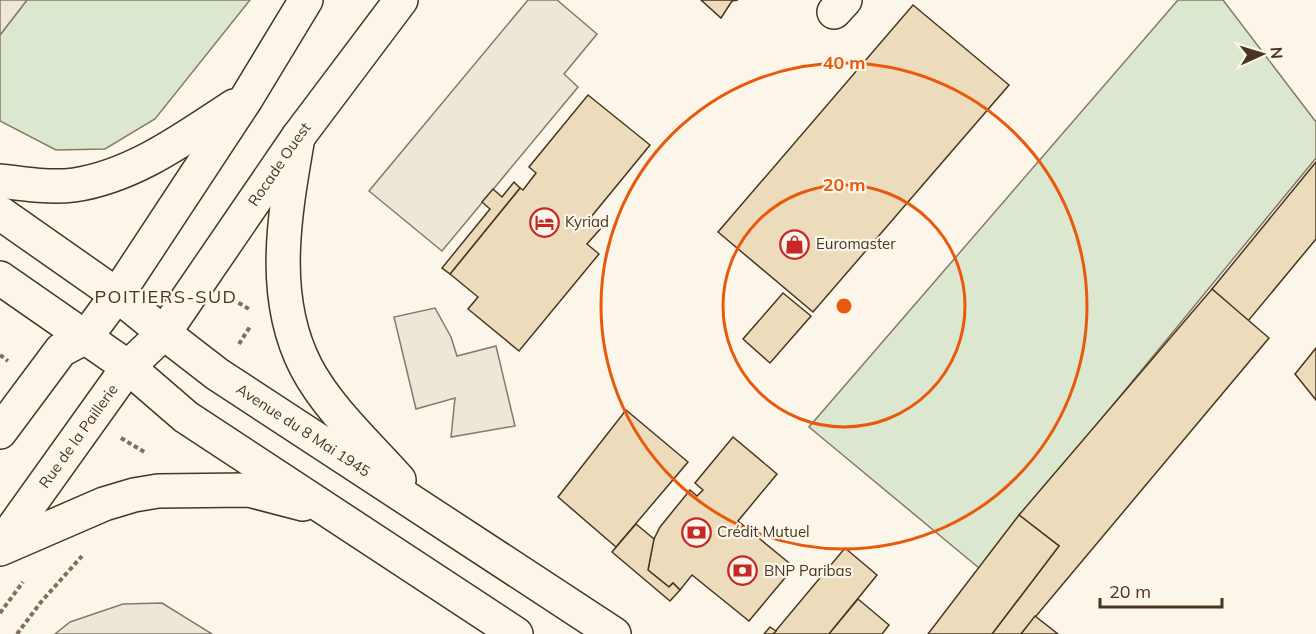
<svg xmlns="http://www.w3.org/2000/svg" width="1316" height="634" viewBox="0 0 1316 634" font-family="Mulish,sans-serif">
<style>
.green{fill:#dce7d0;stroke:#887966;stroke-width:1.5}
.parking{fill:#ede7d9;stroke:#887966;stroke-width:1.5}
.building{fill:#ecdcbc;stroke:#4a3520;stroke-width:1.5}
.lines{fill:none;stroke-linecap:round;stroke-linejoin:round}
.street-casing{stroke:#4a3520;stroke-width:36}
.secondary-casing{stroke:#4a3520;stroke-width:36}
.primary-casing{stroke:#4a3520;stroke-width:36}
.path{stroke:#7f6f5c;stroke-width:4;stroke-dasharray:4.5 3;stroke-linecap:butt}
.street{stroke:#fbf6e9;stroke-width:33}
.secondary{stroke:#fbf6e9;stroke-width:33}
.primary{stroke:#fbf6e9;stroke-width:33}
.ring{fill:none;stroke:#e8590c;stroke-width:3}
.labels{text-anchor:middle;stroke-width:4.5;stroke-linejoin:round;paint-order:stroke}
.street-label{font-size:15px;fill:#4a3520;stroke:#fbf6e9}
.poi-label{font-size:15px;fill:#4a3520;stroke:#fbf6e9;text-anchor:start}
.quarter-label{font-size:18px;letter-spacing:1.5px;fill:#4a3520;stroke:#fbf6e9}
.centre{fill:#e8590c;stroke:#fbf6e9;stroke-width:3}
.ring-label{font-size:18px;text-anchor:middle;font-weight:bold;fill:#e8590c;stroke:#fbf6e9;stroke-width:4.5;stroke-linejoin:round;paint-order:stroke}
</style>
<rect width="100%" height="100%" fill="#fbf6e9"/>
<g class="green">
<path d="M 27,0 L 250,0 L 155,119 L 105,149 L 56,150 L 0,121 L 0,35 Z"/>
<path d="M 1178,0 L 1223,0 L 1316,122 L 1316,158 L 979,568 L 809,427 Z"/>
</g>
<g class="parking">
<path d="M 0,0 L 27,0 L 0,35 Z"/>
<path d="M 528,0 L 557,0 L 597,34 L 564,74 L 578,87 L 442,251 L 369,191 Z"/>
<path d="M 435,308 L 451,337 L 457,356 L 496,346 L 515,426 L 451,437 L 455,398 L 416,409 L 394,317 Z"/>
<path d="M 162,603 L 212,634 L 55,634 L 70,622 L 123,604 Z"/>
</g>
<g class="building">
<path d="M 701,0 L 738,0 L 732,1 L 721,18 Z"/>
<path d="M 913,5 L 1009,85 L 813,312 L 718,232 Z"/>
<path d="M 588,95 L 650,145 L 591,217 L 602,227 L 587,244 L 599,254 L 519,351 L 468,309 L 478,297 L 450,274 L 520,188 L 523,190 L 536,173 L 529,167 Z"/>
<path d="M 1316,162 L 1316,239 L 1248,321 L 1212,289 Z"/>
<path d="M 514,182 L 520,188 L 450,274 L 442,268 L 490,209 L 482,202 L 493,189 L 502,197 Z"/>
<path d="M 1212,289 L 1269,338 L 1021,634 L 992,634 L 1059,546 L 1019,515 Z"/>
<path d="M 783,293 L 811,316 L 770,363 L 743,339 Z"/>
<path d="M 1316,348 L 1316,400 L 1295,374 Z"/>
<path d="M 626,410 L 688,462 L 616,547 L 558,497 Z"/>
<path d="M 733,437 L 777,474 L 738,521 L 794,567 L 749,621 L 692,575 L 680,590 L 673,583 L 669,587 L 648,570 L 653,541 L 660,527 L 690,490 L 697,496 L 703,490 L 695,483 Z"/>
<path d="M 1019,515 L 1059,546 L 992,634 L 928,634 Z"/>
<path d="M 636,524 L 654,539 L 648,570 L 669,587 L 673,583 L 680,590 L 670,601 L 612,552 Z"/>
<path d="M 845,548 L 877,575 L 829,634 L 773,634 Z"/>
<path d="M 858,599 L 889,625 L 882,634 L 829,634 Z"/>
<path d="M 1035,616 L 1058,634 L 1021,634 Z"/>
<path d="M 770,627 L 776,631 L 773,634 L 764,634 Z"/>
</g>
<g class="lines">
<defs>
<path id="street" d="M 834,12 L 845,0"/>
<g id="secondary">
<path d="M 298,137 C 285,213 269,295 306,367 C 328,409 368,445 399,480"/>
<path id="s1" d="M 164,333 L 217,374 L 614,634"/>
<path d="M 128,367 L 186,417 L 516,634"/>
<path d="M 0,549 L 104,504 L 134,495 L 158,491 L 249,490 L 303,504"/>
</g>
<g id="primary">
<path d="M 0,181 C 23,184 51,188 74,185 C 134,176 185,138 234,106"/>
<path d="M 0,213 L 117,295 L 164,333"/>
<path d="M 0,278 L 128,367"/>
<path d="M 0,432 L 61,350 L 86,337 L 117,295 L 246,99 L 306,0"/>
<path id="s2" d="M 0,546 L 128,367 L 164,333 L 298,137 L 401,0"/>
</g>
</defs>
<use href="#street" class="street-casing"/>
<use href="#secondary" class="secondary-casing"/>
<use href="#primary" class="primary-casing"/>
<g class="path">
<path d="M 232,299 L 249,309"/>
<path d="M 239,344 L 251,325"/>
<path d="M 0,355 L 8,361"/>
<path d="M 121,438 L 146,453"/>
<path d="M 0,613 L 23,582"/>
<path d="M 17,634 L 41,602 L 82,556"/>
</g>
<use href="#street" class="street"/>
<use href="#secondary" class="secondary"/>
<use href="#primary" class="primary"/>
</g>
<g class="ring">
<circle cx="844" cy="306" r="121"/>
<circle cx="844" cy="306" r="243"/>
</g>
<defs>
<symbol id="hotel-ring" viewBox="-11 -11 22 22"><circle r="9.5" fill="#fbf6e9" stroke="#c62828" stroke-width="1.5"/><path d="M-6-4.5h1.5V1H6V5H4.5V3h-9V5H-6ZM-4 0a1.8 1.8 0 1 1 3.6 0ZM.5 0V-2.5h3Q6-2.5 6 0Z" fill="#c62828"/></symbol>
<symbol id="shop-ring" viewBox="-11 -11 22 22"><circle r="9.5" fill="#fbf6e9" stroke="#c62828" stroke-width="1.5"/><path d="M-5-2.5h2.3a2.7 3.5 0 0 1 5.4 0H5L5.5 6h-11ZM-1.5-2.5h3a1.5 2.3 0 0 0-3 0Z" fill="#c62828"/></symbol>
<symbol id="bank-ring" viewBox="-11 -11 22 22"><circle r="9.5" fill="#fbf6e9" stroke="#c62828" stroke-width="1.5"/><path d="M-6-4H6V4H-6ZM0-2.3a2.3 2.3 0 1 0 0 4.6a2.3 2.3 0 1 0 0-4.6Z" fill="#c62828"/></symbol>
</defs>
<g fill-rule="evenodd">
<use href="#hotel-ring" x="528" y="206" width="33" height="33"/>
<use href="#shop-ring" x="778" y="228" width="33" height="33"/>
<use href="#bank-ring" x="680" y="516" width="33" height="33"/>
<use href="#bank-ring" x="726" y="554" width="33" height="33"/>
</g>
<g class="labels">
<g class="street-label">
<text dy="5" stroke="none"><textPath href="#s2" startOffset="474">Rocade Ouest</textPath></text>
<text dy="5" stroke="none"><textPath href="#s1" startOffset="170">Avenue du 8 Mai 1945</textPath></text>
<text dy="5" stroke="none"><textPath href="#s2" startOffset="135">Rue de la Paillerie</textPath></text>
</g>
<g class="poi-label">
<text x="565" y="227">Kyriad</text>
<text x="816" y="249">Euromaster</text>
<text x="717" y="537">Crédit Mutuel</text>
<text x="764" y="576">BNP Paribas</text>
</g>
<g class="quarter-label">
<text x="166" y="303">POITIERS-SUD</text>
</g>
</g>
<circle cx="844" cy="306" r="9" class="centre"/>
<g class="ring-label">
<text x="844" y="69">40 m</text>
<text x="844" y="191">20 m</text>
</g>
<g transform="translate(1262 54) rotate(86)" stroke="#fbf6e9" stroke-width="4.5" paint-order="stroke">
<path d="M0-4.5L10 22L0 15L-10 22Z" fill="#4a3520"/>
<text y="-9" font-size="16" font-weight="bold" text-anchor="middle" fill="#4a3520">N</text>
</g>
<path d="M1100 598v9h122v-9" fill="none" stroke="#4a3520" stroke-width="3"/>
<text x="1109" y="598" font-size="18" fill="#4a3520" stroke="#fbf6e9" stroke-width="4.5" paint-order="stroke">20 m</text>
</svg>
